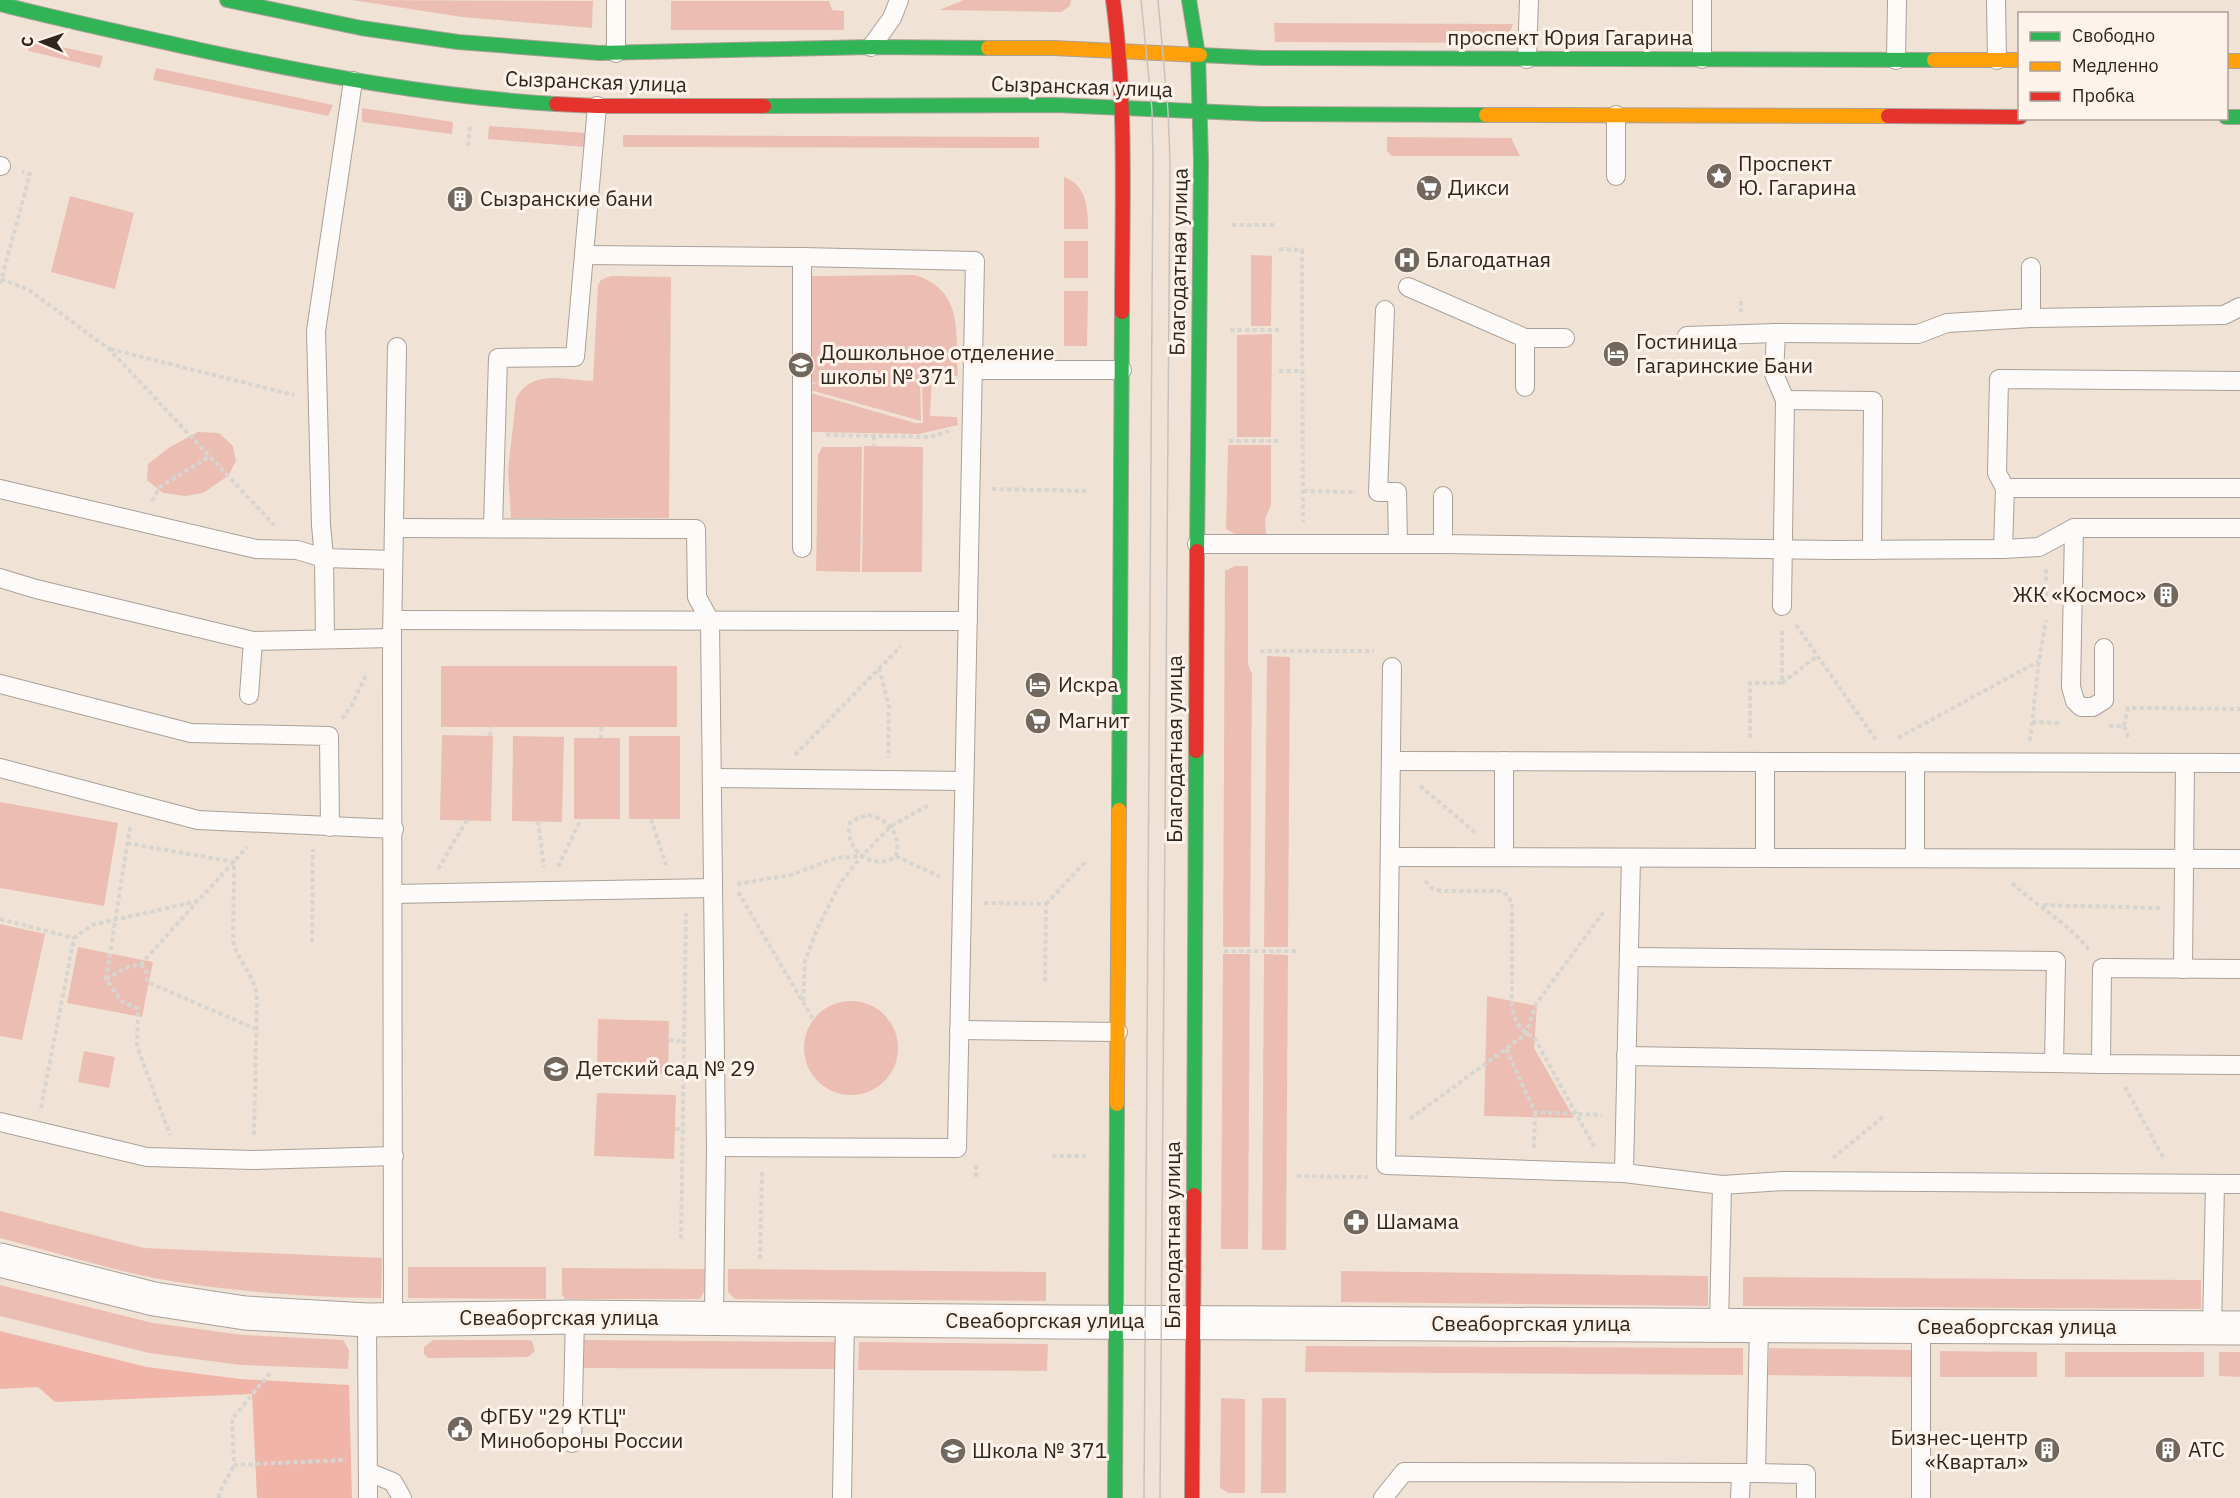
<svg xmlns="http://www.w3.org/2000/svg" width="2240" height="1498" viewBox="0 0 2240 1498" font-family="'IBM Plex Sans',sans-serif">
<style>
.green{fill:#ecbdb3}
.forest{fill:#f1b4a8}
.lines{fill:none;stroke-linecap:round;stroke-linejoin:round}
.lane-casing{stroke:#aaa097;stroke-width:20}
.street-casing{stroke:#aaa097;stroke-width:35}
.fast-casing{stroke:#aaa097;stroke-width:16}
.slow-casing{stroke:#aaa097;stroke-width:16}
.jam-casing{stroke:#aaa097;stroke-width:16}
.path{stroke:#d8d5d1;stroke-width:4;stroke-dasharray:4.5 3;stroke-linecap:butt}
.lane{stroke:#fdfbf9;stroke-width:18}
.street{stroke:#fdfbf9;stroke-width:33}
.fast{stroke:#30b455;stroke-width:14}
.slow{stroke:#ff9f0a;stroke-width:14}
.jam{stroke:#e5322d;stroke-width:14}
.tram{stroke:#c6c2be;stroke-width:1.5}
.labels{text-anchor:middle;stroke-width:6;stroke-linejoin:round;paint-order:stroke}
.street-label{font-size:21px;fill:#2f261d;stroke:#fdf3ea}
.poi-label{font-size:21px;fill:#2f261d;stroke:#fdf3ea;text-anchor:start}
</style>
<rect width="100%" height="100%" fill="#f0e3d6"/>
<g class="green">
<path d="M 352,0 L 593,1 L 592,28 L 462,17 Z"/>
<path d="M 964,0 L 1071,0 L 1070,6 L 1061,12 L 939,10 Z"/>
<path d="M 671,1 L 829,1 L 832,10 L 844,11 L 844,30 L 671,30 Z"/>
<path d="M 1274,23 L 1513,24 L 1508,39 L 1503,43 L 1275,42 Z"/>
<path d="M 25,39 L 103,56 L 100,68 L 29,51 Z"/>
<path d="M 156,68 L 333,105 L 328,116 L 153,80 Z"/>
<path d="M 362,108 L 453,122 L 452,134 L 362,122 Z"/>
<path d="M 489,126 L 586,133 L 586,147 L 488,139 Z"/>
<path d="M 623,135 L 1039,137 L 1039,148 L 623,147 Z"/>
<path d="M 1387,137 L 1511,138 L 1520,156 L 1392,156 L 1387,151 Z"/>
<path d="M 1064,177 C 1087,185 1088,209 1088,229 L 1064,229 Z"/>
<path d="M 70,196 L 134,213 L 115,289 L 51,272 Z"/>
<rect x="1064" y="241" width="24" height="37"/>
<path d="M 1251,255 L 1272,256 L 1271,326 L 1251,326 Z"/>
<path d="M 915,275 C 965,291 955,333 958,376 L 932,376 L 930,416 L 957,417 L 958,425 L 919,434 L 812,432 L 811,393 L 915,423 L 923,423 L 922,380 L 883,380 L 920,381 L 921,421 L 810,390 L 810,384 L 818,383 L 811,382 L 812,276 Z"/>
<path d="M 611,276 L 671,277 L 669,518 L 511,518 L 508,470 L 516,399 C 531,368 565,380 593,381 L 598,285 L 601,280 Z"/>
<path d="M 1064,291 L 1088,291 L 1087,346 L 1064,346 Z"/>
<path d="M 1272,334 L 1271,437 L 1237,437 L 1237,335 Z"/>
<path d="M 198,432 L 219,433 L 233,446 L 236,461 L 228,476 L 203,493 L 185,496 L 163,493 L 147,480 L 148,464 L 170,447 Z"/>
<path d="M 1228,445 L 1271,445 L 1271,505 L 1265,519 L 1266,534 L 1235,534 L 1226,529 Z"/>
<path d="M 864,446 L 923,447 L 922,572 L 862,572 Z"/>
<path d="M 822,447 L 862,447 L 860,572 L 816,571 L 818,455 Z"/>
<path d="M 1235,566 L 1248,566 L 1248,664 L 1252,674 L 1250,947 L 1223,947 L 1225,571 Z"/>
<path d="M 1267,656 L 1290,657 L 1288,947 L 1264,947 Z"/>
<rect x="441" y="666" width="236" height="61"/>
<path d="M 442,735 L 493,736 L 491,821 L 440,820 Z"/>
<path d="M 513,736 L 564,737 L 562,822 L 512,821 Z"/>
<rect x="629" y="736" width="51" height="83"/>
<rect x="574" y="738" width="46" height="81"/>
<path d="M 0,802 L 118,823 L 104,906 L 0,888 Z"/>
<path d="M 0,924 L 45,934 L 22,1040 L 0,1036 Z"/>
<path d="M 78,947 L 153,962 L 142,1017 L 67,1003 Z"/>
<path d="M 1223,954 L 1250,954 L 1248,1249 L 1221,1249 Z"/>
<path d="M 1264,954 L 1288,955 L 1286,1250 L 1262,1250 Z"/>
<path d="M 1487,996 L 1537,1006 L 1534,1048 L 1574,1118 L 1484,1116 Z"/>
<circle cx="851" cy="1048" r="47"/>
<path d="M 598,1019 L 669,1021 L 668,1074 L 597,1072 Z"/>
<path d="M 84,1051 L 115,1057 L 109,1088 L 78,1082 Z"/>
<path d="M 597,1093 L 676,1095 L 674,1159 L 594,1156 Z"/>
<path d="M 0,1211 L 144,1248 L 382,1258 L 381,1298 C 306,1297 233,1292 159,1279 C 107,1269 51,1251 0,1238 Z"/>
<path d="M 408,1267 L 546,1267 L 546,1299 L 408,1298 Z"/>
<path d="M 562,1268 L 705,1269 L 704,1291 L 700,1299 L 565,1299 L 562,1294 Z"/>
<path d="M 728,1269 L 1046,1272 L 1046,1301 L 735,1299 L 728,1292 Z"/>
<path d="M 1341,1271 L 1708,1276 L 1708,1306 L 1341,1302 Z"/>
<path d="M 1743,1277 L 2201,1280 L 2201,1309 L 1743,1306 Z"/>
<path d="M 0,1285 L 153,1323 L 244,1335 L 343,1340 L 349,1350 L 348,1369 L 241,1365 L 149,1353 L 0,1316 Z"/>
<path d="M 433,1340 L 527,1340 L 532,1341 L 535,1351 L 528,1357 L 428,1358 L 424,1354 L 424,1347 Z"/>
<path d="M 579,1340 L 836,1342 L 835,1369 L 579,1368 Z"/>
<path d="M 859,1342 L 1048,1344 L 1047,1371 L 858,1370 Z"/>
<path d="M 1306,1346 L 1743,1348 L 1743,1375 L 1305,1372 Z"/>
<path d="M 1769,1348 L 1912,1350 L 1911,1377 L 1768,1375 Z"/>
<path d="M 1940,1351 L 2037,1352 L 2037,1377 L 1940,1377 Z"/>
<rect x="2065" y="1352" width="139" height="25"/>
<path d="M 2219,1352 L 2240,1352 L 2240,1377 L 2219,1376 Z"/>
<path d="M 1221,1398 L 1245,1399 L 1245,1493 L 1229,1493 L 1220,1488 Z"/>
<path d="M 1262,1398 L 1286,1398 L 1286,1493 L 1261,1493 Z"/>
</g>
<path class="forest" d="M 0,1331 L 147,1367 L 240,1379 L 349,1385 L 352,1498 L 257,1498 L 252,1394 L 55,1402 L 38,1387 L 0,1389 Z"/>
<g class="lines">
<defs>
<g id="lane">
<path d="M 616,0 L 616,53"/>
<path d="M 1996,0 L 1997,60"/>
<path d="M 871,47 L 892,18 L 899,0"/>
<path d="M 1527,59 L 1529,0"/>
<path d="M 1702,59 L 1702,0"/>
<path d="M 1896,60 L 1897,0"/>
<path d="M 353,81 L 316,331 L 321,525 L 324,558 L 393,560"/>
<path d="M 0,166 L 1,166"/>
<path d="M 1616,176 L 1616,115"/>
<path d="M 584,255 L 802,257 L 975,261 L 957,1148 L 716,1147"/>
<path d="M 1408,287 L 1525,338 L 1565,338"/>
<path d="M 1385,310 L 1378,492 L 1397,492 L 1398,544"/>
<path d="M 2031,318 L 2031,267"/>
<path d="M 1776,333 L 1774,374 L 1785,400 L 1782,606"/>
<path d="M 1687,336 L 1776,333 L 1918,334 L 1947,323 L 2031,318 L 2224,315 L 2240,307"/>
<path d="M 974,370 L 1122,370"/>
<path d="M 1525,387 L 1525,338"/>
<path d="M 1785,400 L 1873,401 L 1872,550"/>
<path d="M 2005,488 L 2240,488"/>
<path d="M 0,489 L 256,549 L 297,550 L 324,558 L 325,639"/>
<path d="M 1443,496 L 1443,544"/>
<path d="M 394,528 L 696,529 L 697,597 L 710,621 L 716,1147 L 714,1317"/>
<path d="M 493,528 L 498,358 L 575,357 L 597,106"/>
<path d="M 2074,528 L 2071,687 L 2075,701 L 2081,707 L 2093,707 L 2104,700 L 2104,648"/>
<path d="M 1197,544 L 1443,544 L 1834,550 L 2003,549 L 2039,547 L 2074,528 L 2240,528"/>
<path d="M 802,548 L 802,257"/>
<path d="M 2003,549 L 2005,488 L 1997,473 L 1999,379 L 2240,381"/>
<path d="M 0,578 L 36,589 L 253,641 L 392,638"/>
<path d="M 393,620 L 968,621"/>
<path d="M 1392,667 L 1386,1165 L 1624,1173 L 1722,1185 L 1784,1181 L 2240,1184"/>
<path d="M 0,684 L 191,733 L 329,736 L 330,827"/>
<path d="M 249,695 L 253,641"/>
<path d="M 1391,761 L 2240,763"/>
<path d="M 1765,762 L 1765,858"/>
<path d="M 1915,762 L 1915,858"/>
<path d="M 0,768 L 198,820 L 394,829"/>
<path d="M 712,778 L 964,781"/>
<path d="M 1390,857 L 2240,859"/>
<path d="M 1504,857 L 1504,761"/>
<path d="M 394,894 L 713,888"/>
<path d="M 2183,969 L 2185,763"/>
<path d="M 2240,969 L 2102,968 L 2101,1064 L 2240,1065"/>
<path d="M 959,1030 L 1118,1032"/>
<path d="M 1626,1056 L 2054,1063 L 2056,961 L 1630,957"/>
<path d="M 2054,1063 L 2101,1064"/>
<path d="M 0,1122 L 147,1157 L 253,1160 L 394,1156"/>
<path d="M 1624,1173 L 1631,858"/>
<path d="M 367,1320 L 368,1498"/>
<path d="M 393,1320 L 392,638 L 397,347"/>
<path d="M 1719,1325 L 1722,1185"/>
<path d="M 2212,1328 L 2215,1184"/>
<path d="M 572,1443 L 575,1317"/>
<path d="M 368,1472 L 393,1482 L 402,1498"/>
<path d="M 1756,1473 L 1806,1474 L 1806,1498"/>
<path d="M 842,1498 L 845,1318"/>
<path d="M 1383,1498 L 1404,1472 L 1756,1473 L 1759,1325"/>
<path d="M 1740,1498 L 1741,1474"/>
<path d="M 1921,1498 L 1921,1326"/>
</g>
<path id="street" d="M 0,1260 L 154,1299 L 245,1313 L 367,1320 L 575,1317 L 1058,1322 L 2240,1328"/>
<g id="fast">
<path d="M 227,0 L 361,28 L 458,42 L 599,53 L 871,47 L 988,48"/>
<path d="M 1189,0 L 1198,55 L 1201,161 L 1197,551"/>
<path d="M 0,4 C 66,21 133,35 200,50 C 317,75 436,97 556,104"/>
<path d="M 1200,55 L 1262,58 L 1934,60"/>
<path d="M 764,106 L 1056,105 L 1262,114 L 1486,115"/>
<path d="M 2226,117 L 2240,117"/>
<path d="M 1119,810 L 1122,312"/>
<path d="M 1194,1195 L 1196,751"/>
<path d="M 1115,1498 L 1117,1104"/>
</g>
<g id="slow">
<path d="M 988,48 L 1054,48 L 1200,55"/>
<path d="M 1934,60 L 2020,60"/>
<path d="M 2226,61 L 2240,61"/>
<path d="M 1486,115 L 1888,116"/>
<path d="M 1117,1104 L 1119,810"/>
</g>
<g id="jam">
<path d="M 1113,0 C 1127,104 1122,208 1122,312"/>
<path d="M 556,104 L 597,106 L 764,106"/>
<path d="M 1888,116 L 2020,117"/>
<path d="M 1196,751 L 1197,551"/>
<path d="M 1192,1498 L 1194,1195"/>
</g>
</defs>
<use href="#lane" class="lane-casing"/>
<use href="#street" class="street-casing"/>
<use href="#fast" class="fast-casing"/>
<use href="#slow" class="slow-casing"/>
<use href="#jam" class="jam-casing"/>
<g class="path">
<path d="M 468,146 L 470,126"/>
<path d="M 1750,162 L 1750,176"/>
<path d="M 1232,225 L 1274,225"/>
<path d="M 1279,249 L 1302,250 L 1303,522"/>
<path d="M 1,279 L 29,290 L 109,349 L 274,525"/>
<path d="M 0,284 L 30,174 L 22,172"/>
<path d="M 1741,301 L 1741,312"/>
<path d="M 1230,330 L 1279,330"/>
<path d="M 110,349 L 294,395"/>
<path d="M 1279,371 L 1302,371"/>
<path d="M 826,435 L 930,437 L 949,431"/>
<path d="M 874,436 L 874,447"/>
<path d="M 1229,441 L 1279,441"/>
<path d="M 992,489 L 1090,491"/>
<path d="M 1303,491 L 1356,492"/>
<path d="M 152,501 L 160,487 L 210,456"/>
<path d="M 861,543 L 862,542"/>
<path d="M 2046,569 L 2046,607"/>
<path d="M 1796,625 L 1876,740"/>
<path d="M 1260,651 L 1374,651"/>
<path d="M 879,668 L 889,706 L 888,758"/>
<path d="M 1782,683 L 1817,656"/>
<path d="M 342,719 L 352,705 L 367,673"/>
<path d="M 2032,722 L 2062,723"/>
<path d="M 2109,726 L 2124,726 L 2129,739"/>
<path d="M 2124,726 L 2128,708 L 2240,709"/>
<path d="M 601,727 L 601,738"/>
<path d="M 490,736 L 491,727"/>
<path d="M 1750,738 L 1750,683 L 1782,683 L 1782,628"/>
<path d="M 1898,738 L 2039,661"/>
<path d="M 2030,741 L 2039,661 L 2046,620"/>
<path d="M 795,755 L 901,646"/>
<path d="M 1420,786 L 1476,833"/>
<path d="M 868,815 C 890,820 901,834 896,856 C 873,873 843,849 850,823 L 858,818 Z"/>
<path d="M 651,819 L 666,865"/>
<path d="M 538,821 L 544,867"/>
<path d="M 130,827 L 106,979 L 121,1001 L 138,1009 L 137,1046 L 170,1135"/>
<path d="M 127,843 L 234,862 L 233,941 C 238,961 254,976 257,995 L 254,1137"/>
<path d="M 896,856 L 940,877"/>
<path d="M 558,867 L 581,819"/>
<path d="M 438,869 L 467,820"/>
<path d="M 1425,881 L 1432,888 L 1441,891 L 1500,891 L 1508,895 L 1512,904 L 1512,1005 C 1514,1019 1519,1032 1534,1037 L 1595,1148"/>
<path d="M 2012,883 C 2037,906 2068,923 2089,950"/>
<path d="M 737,884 L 791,875 L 836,858 L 861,856"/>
<path d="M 738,892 L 813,1019"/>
<path d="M 984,903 L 1046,904 L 1045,984"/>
<path d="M 1046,904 L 1087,860"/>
<path d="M 2043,905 L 2162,908"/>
<path d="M 0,919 L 74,938"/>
<path d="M 312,942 L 313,849"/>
<path d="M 1224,951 L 1298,951"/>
<path d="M 141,964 L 147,973 L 147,982 L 256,1029"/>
<path d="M 106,979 L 128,967 L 141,964 L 197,902"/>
<path d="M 803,1001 L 805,961 L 818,927 L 841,882 L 862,856 L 891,826 L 929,805"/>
<path d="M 669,1040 L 684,1041"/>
<path d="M 1506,1049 L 1535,1112 L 1602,1115"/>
<path d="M 2125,1087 L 2164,1159"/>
<path d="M 41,1108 L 74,938 L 92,925 L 198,901 L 247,847"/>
<path d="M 1410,1119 L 1526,1034 L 1536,1004 L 1605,910"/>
<path d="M 675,1129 L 683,1129"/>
<path d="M 1534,1148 L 1535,1112"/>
<path d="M 1052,1156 L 1086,1156"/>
<path d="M 1833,1158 L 1884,1116"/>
<path d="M 976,1165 L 976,1179"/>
<path d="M 1297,1176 L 1368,1177"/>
<path d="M 681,1239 L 686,913"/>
<path d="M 760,1259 L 762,1170"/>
<path d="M 270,1373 L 232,1419 L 234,1465 L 346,1460"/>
<path d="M 219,1498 L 219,1494 L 234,1465"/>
</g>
<use href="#lane" class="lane"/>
<use href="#street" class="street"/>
<use href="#fast" class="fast"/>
<use href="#slow" class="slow"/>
<use href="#jam" class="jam"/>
<g class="tram">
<path d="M 1141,0 L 1152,110 L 1153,161 L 1144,1498"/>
<path d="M 1158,0 L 1168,111 L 1170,161 L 1160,1498"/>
</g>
</g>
<defs>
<symbol id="sight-disc" viewBox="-11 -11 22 22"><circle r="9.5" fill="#73685e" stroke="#fdf3ea"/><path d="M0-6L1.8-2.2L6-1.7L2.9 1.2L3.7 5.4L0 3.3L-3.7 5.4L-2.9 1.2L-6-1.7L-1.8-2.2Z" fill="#fff"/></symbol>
<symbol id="supermarket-disc" viewBox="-11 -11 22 22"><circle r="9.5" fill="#73685e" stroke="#fdf3ea"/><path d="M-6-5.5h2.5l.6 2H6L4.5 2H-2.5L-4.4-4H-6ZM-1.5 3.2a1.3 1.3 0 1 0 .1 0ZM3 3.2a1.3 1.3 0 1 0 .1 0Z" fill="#fff"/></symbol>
<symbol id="building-disc" viewBox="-11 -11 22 22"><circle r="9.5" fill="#73685e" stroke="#fdf3ea"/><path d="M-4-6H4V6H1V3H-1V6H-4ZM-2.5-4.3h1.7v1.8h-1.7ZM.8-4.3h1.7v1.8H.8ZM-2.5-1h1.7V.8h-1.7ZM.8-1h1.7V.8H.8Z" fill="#fff"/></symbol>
<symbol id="hospital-disc" viewBox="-11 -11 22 22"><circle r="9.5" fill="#73685e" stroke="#fdf3ea"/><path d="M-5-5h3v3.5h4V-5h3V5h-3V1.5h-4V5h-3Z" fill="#fff"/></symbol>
<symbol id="hotel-disc" viewBox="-11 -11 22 22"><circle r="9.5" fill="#73685e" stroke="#fdf3ea"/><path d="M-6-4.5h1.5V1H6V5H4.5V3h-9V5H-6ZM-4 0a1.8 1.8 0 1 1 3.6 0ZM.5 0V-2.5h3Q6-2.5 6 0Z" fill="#fff"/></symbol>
<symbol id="school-disc" viewBox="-11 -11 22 22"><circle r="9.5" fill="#73685e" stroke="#fdf3ea"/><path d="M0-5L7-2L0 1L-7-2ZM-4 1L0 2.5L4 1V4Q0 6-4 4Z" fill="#fff"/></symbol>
<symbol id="pharmacy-disc" viewBox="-11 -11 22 22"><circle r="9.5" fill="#73685e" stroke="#fdf3ea"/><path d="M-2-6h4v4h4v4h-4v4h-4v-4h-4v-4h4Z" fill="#fff"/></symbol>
<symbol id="civic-disc" viewBox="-11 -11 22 22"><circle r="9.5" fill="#73685e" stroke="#fdf3ea"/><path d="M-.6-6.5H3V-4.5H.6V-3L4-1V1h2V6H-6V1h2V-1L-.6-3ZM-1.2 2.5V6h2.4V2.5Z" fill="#fff"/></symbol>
</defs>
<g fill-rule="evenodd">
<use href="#sight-disc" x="1704" y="161" width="30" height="30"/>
<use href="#supermarket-disc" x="1414" y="173" width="30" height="30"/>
<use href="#building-disc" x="445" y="184" width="30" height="30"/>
<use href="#hospital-disc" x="1392" y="245" width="30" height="30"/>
<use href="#hotel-disc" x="1601" y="339" width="30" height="30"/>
<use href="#school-disc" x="786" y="350" width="30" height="30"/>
<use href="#building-disc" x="2151" y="580" width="30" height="30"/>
<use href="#hotel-disc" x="1023" y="670" width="30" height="30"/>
<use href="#supermarket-disc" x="1023" y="706" width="30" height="30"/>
<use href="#school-disc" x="541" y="1054" width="30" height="30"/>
<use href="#pharmacy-disc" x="1341" y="1207" width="30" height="30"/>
<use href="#civic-disc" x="445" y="1414" width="30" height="30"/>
<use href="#building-disc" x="2032" y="1435" width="30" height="30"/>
<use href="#building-disc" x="2153" y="1435" width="30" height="30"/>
<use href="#school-disc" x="938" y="1436" width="30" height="30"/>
</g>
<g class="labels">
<g class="street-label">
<text x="1570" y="45">проспект Юрия Гагарина</text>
<text transform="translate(596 82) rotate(2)" y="7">Сызранская улица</text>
<text transform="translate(1082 87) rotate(2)" y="7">Сызранская улица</text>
<text transform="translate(1179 262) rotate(-89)" y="7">Благодатная улица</text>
<text transform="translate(1175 749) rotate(-90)" y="7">Благодатная улица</text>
<text transform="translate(1173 1235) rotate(-90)" y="7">Благодатная улица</text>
<text x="559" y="1325">Свеаборгская улица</text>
<text x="1045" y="1328">Свеаборгская улица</text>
<text x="1531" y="1331">Свеаборгская улица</text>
<text x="2017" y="1334">Свеаборгская улица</text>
</g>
<g class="poi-label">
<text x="1738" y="171">Проспект<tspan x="1738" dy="24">Ю. Гагарина</tspan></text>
<text x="1448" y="195">Дикси</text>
<text x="480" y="206">Сызранские бани</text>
<text x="1426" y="267">Благодатная</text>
<text x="1636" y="349">Гостиница<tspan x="1636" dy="24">Гагаринские Бани</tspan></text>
<text x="820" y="360">Дошкольное отделение<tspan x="820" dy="24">школы № 371</tspan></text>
<text x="2146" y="602" text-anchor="end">ЖК «Космос»</text>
<text x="1058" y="692">Искра</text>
<text x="1058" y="728">Магнит</text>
<text x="576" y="1076">Детский сад № 29</text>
<text x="1376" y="1229">Шамама</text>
<text x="480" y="1424">ФГБУ "29 КТЦ"<tspan x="480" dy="24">Минобороны России</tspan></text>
<text x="2028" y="1445" text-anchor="end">Бизнес-центр<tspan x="2028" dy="24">«Квартал»</tspan></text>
<text x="2188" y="1457">АТС</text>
<text x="972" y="1458">Школа № 371</text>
</g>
</g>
<rect x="2018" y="12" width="210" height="108" fill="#fdf3ea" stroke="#aba198" stroke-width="1.5"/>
<rect x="2030" y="32" width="30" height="9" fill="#30b455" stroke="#aba198" stroke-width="1.5"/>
<text x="2072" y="42" font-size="18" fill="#2f261d">Свободно</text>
<rect x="2030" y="62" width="30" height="9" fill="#ff9f0a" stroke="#aba198" stroke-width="1.5"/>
<text x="2072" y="72" font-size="18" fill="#2f261d">Медленно</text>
<rect x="2030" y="92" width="30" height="9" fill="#e5322d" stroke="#aba198" stroke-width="1.5"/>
<text x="2072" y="102" font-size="18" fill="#2f261d">Пробка</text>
<g transform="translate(42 42) rotate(272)" stroke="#fdf3ea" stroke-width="4.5" paint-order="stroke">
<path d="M0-4.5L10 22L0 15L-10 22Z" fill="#2f261d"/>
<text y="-9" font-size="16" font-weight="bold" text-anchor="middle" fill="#2f261d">С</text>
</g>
</svg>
